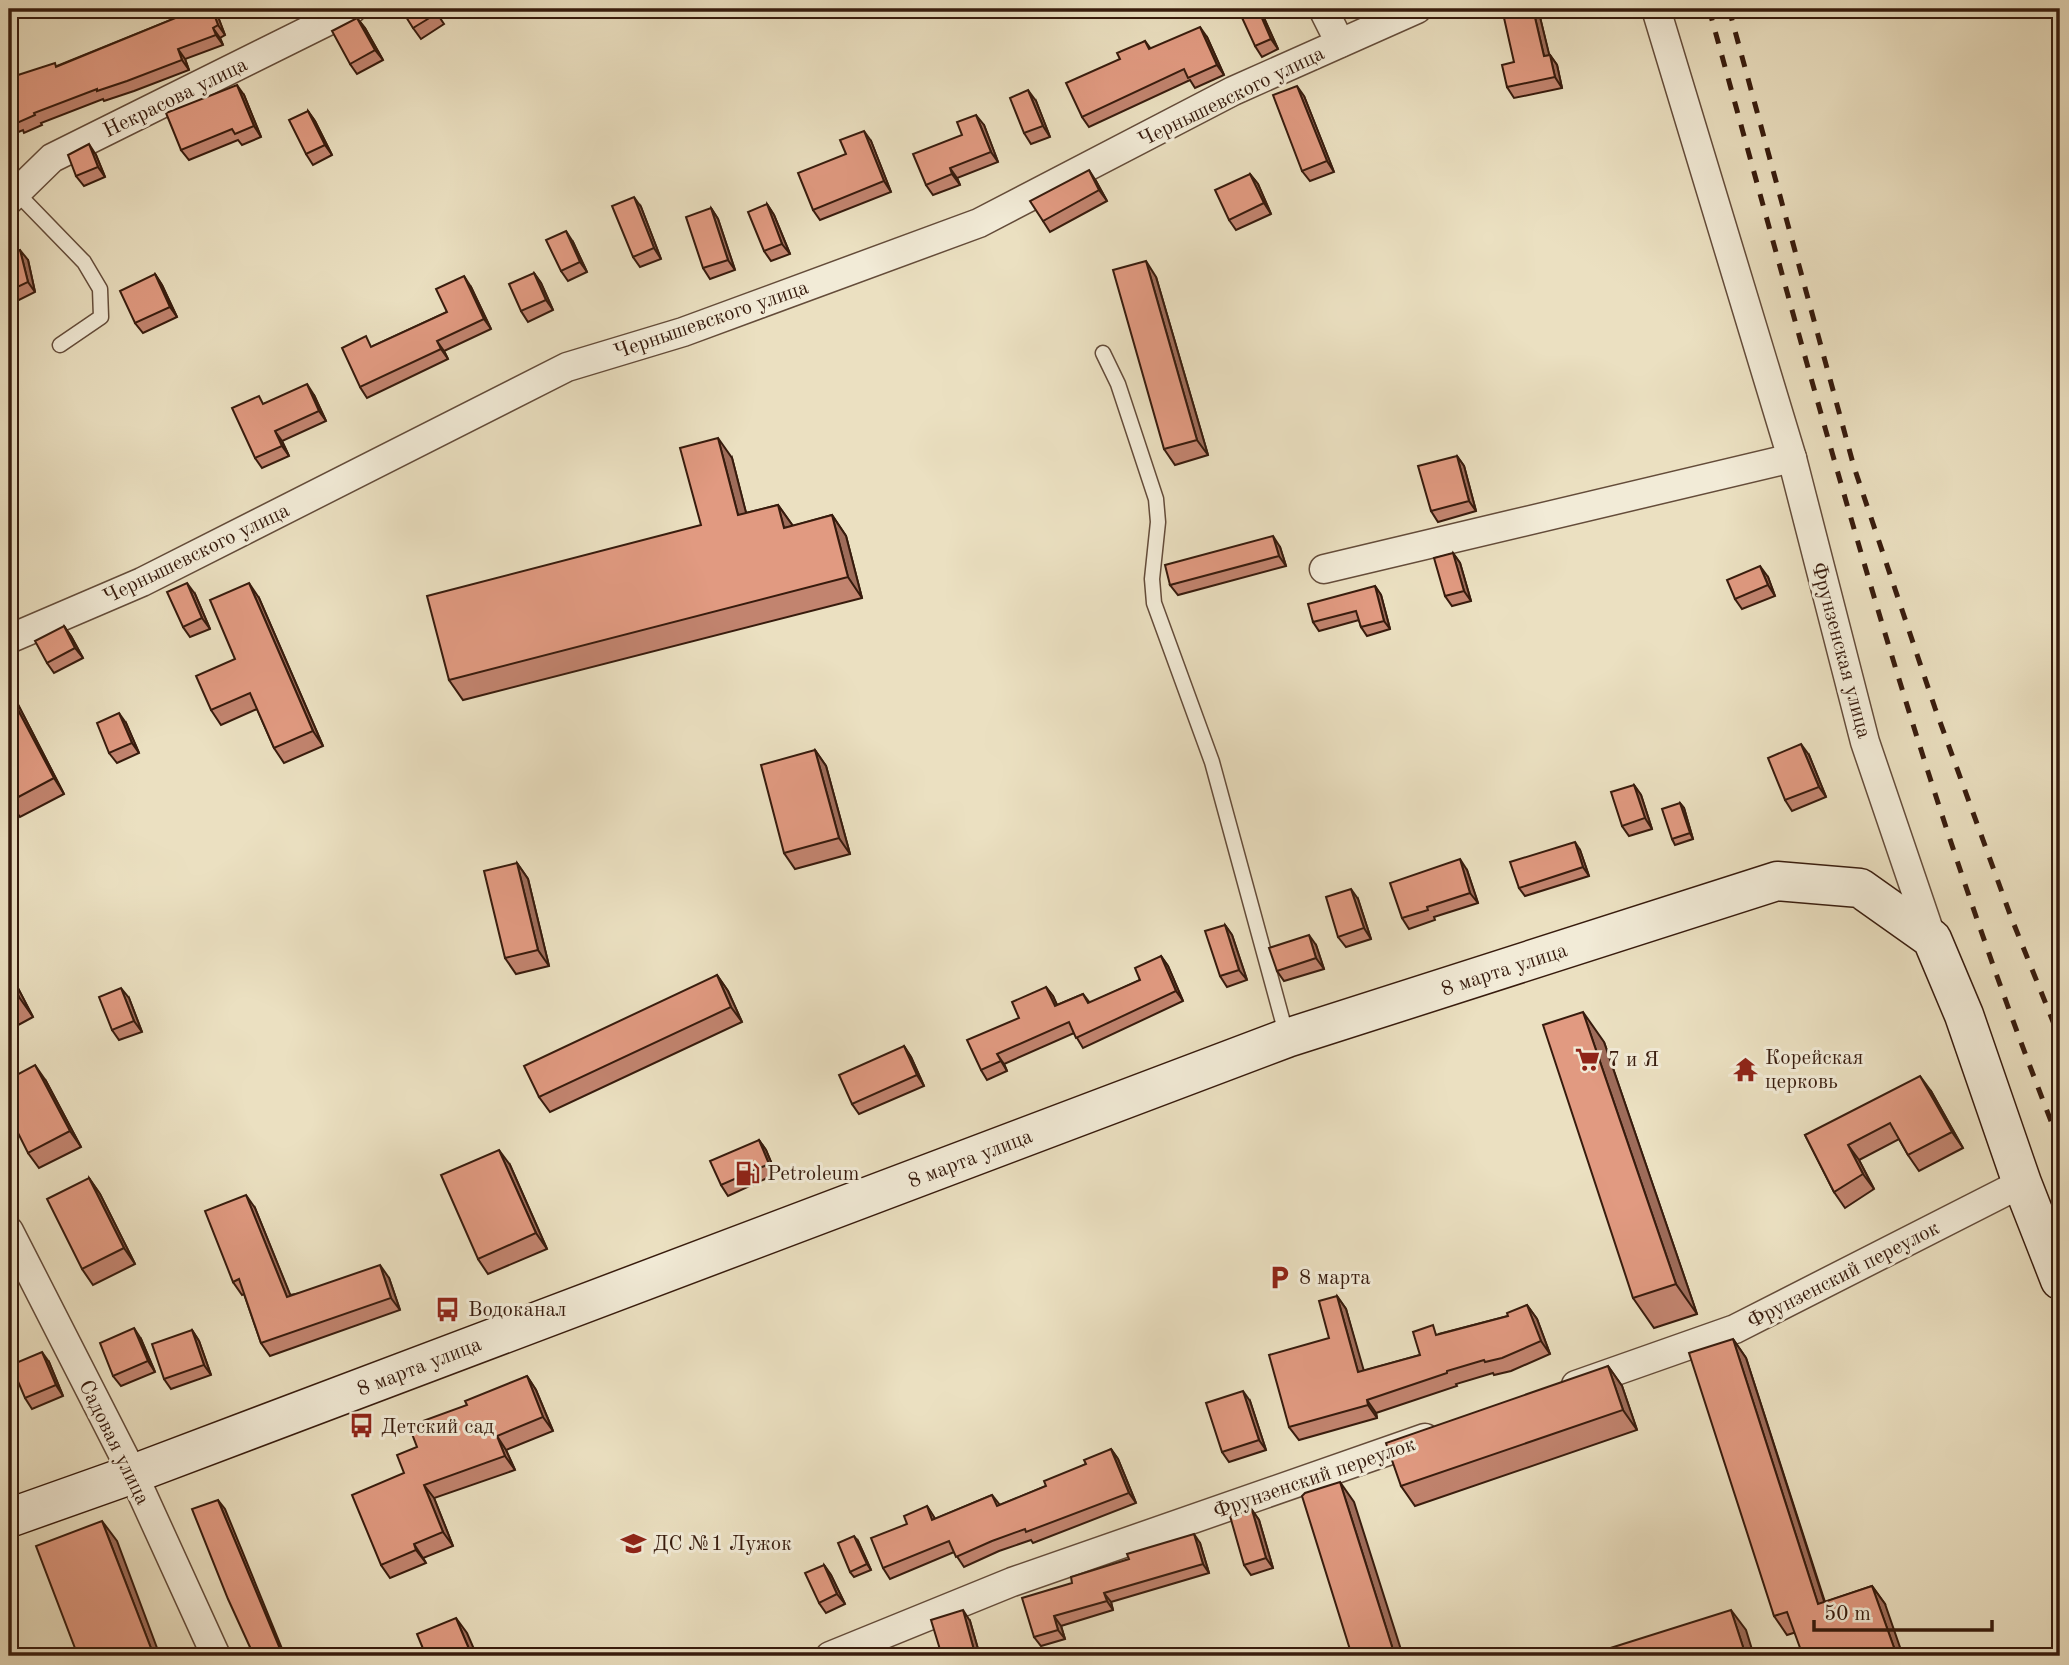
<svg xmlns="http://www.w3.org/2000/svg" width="2069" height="1665" viewBox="0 0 2069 1665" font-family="'Old Standard TT',serif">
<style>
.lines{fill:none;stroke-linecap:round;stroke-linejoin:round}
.lane-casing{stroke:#644c3a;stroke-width:17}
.street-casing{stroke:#644c3a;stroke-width:31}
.secondary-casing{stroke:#371b0d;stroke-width:41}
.lane{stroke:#f2ebd7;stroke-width:14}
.street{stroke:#f2ebd7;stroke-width:28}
.secondary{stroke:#f2ebd7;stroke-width:38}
.rail{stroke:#371b0d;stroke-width:5;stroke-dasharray:12 12;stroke-linecap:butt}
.wall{fill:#c2846f;stroke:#371b0d;stroke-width:2}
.shaded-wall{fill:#9e6c5a;stroke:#371b0d;stroke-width:2}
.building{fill:#e19a81;stroke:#371b0d;stroke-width:2}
.labels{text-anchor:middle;stroke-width:6;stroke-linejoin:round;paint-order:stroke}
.street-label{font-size:21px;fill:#371b0d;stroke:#f2ebd7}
.poi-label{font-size:21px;fill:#371b0d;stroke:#f2ebd7;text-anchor:start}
</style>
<rect width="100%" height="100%" fill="#ebe0c1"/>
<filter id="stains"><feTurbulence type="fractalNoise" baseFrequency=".00286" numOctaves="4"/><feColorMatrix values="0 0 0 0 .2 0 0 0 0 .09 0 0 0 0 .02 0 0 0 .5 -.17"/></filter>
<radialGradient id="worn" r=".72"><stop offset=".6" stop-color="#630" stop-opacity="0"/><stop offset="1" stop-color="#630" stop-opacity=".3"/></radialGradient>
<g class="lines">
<defs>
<g id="lane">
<path d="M 16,192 L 84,262 L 100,289 L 101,317 L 60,345"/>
<path d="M 1103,353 L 1118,384 L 1156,499 L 1158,522 L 1152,579 L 1154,603 L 1212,762 L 1287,1037"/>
</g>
<g id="street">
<path d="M 1323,9 L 1340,43"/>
<path d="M 1656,9 L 1792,458 L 1865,742 L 1932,939"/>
<path d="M 9,200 L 52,158 L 352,9"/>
<path d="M 1324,569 L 1792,458"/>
<path d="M 9,639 L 142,582 L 567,367 L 683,332 L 979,223 L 1233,91 L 1417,9"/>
<path d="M 9,1231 L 133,1474 L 216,1656"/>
<path d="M 1576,1385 L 1735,1329 L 2022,1183"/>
<path d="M 830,1656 L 1012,1582 L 1425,1438"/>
</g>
<path id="secondary" d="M 9,1518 L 133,1474 L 1287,1038 L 1777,881 L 1860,888 L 1932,939 L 1964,1015 L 2022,1183 L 2060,1280"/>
</defs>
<use href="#lane" class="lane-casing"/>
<use href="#street" class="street-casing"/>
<use href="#secondary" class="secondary-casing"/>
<use href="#lane" class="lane"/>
<use href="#street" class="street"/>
<use href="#secondary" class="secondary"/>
<g class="rail">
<path d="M 1709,9 C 1815,391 1914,775 2060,1144"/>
<path d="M 1729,9 L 1854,467 L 1935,708 L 2011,917 L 2060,1039"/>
</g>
</g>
<g class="wall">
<path d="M 181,9 L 215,9 L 225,35 L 220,38 L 223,45 L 185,59 L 189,70 L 134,91 L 104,101 L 103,99 L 41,123 L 42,125 L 24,133 L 23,130 L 9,136 L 9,79 L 57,66 L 183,15 Z"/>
<path d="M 434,9 L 444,24 L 421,39 L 413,28 Z"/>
<path d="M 1260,9 L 1278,49 L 1262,57 L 1255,46 Z"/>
<path d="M 1538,9 L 1549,55 L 1550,55 L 1557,65 L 1562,88 L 1514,98 L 1507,87 L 1514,62 Z"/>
<path d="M 357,18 L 365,28 L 383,60 L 357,74 L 350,64 Z"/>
<path d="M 1207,37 L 1224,75 L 1195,88 L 1190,80 L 1089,127 L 1082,117 L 1120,59 L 1145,41 L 1151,49 Z"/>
<path d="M 244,95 L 261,137 L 242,145 L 238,140 L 189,160 L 181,150 Z"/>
<path d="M 1304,96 L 1334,172 L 1310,181 L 1302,171 Z"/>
<path d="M 1036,101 L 1050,137 L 1031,144 L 1024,133 Z"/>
<path d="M 308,111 L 315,121 L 332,155 L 313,165 L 306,154 Z"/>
<path d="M 984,125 L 998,162 L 957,178 L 960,185 L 933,195 L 926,185 L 962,135 Z"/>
<path d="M 871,141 L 891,192 L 820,220 L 813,210 L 846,154 Z"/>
<path d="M 96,155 L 105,177 L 84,186 L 76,176 Z"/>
<path d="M 1250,174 L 1258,184 L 1271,214 L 1236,230 L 1229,220 Z"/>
<path d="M 1096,181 L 1107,201 L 1050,232 L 1043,221 Z"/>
<path d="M 767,204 L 774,215 L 790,254 L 771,261 L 764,251 Z"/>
<path d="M 641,207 L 661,259 L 640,267 L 633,257 Z"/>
<path d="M 711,208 L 718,219 L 735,270 L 710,279 L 703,268 Z"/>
<path d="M 573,242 L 587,272 L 568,281 L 561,271 Z"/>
<path d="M 9,253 L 28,260 L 35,292 L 15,302 L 9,293 Z"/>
<path d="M 534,273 L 541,283 L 553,310 L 528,322 L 521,311 Z"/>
<path d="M 155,274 L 162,285 L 177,317 L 143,333 L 135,323 Z"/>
<path d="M 1156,277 L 1208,455 L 1175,465 L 1164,449 Z"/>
<path d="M 471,287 L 491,329 L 444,351 L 448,359 L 367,398 L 360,387 L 373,346 L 447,312 Z"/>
<path d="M 314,395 L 326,421 L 282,441 L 289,456 L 262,468 L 255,458 L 265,403 Z"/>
<path d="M 1457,456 L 1464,466 L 1476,511 L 1438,522 L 1431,511 Z"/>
<path d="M 732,458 L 746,513 L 778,505 L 793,526 L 832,515 L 846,536 L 862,598 L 463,700 L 449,680 L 701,525 Z"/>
<path d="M 1280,547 L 1286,566 L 1178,595 L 1170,585 Z"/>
<path d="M 1453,553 L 1460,563 L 1471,601 L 1452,606 L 1445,596 Z"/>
<path d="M 1768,577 L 1775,596 L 1742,609 L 1735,599 Z"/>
<path d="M 1375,586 L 1381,595 L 1390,629 L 1367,636 L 1361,627 L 1359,620 L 1319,631 L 1313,622 Z"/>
<path d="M 195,594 L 210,629 L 190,637 L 183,627 Z"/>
<path d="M 259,598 L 323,746 L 284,763 L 274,748 L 257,709 L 221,725 L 211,710 L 235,659 Z"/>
<path d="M 64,626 L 71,636 L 83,658 L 54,673 L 47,663 Z"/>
<path d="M 9,687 L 64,794 L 20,817 L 9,801 Z"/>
<path d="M 126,723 L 139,753 L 117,763 L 109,753 Z"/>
<path d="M 815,750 L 826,766 L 850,854 L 795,869 L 784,853 Z"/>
<path d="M 1809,755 L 1826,797 L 1792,811 L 1785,800 Z"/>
<path d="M 1634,785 L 1641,795 L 1652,829 L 1629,836 L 1622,826 Z"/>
<path d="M 1680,803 L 1684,808 L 1693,839 L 1675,845 L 1672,839 Z"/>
<path d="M 1580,850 L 1589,876 L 1525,896 L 1519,888 Z"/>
<path d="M 517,863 L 528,879 L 549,966 L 516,974 L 505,958 Z"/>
<path d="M 1467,870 L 1478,903 L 1434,917 L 1435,920 L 1409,929 L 1402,918 Z"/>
<path d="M 1358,899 L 1371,939 L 1346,947 L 1338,937 Z"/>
<path d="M 1225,925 L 1232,935 L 1247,980 L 1227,987 L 1220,976 Z"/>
<path d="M 1316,945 L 1324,969 L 1284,981 L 1277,971 Z"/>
<path d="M 1161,956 L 1168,966 L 1183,1001 L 1083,1048 L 1074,1033 L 1004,1064 L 1007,1071 L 987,1080 L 981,1070 L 1019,1018 L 1046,987 L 1053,996 L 1057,1005 L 1083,994 L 1090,1003 L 1140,980 Z"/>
<path d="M 9,971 L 33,1017 L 9,1030 Z"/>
<path d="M 717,975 L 728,991 L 742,1022 L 550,1112 L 539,1097 Z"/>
<path d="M 129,998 L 142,1032 L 119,1040 L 112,1030 Z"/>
<path d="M 1604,1042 L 1697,1314 L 1654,1328 L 1633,1298 Z"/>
<path d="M 904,1046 L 911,1057 L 924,1086 L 859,1114 L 852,1104 Z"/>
<path d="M 46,1081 L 81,1147 L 39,1168 L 28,1153 Z"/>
<path d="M 1931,1091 L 1963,1148 L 1919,1171 L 1908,1155 L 1899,1139 L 1859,1160 L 1874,1189 L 1845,1208 L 1834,1192 L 1805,1135 Z"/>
<path d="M 759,1140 L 766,1150 L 776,1174 L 728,1196 L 721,1185 Z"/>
<path d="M 510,1165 L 547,1249 L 488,1274 L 478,1259 Z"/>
<path d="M 89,1178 L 100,1194 L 135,1264 L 93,1285 L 82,1269 Z"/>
<path d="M 255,1208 L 290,1295 L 389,1278 L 400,1310 L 270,1356 L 261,1343 L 244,1294 L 242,1295 L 233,1282 Z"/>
<path d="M 1337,1296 L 1346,1309 L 1363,1371 L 1420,1355 L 1439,1334 L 1508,1316 L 1527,1305 L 1537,1319 L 1550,1354 L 1511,1371 L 1494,1375 L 1493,1373 L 1456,1384 L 1457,1386 L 1376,1413 L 1377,1418 L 1299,1440 L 1289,1427 L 1329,1338 Z"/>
<path d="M 192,1330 L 199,1341 L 211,1375 L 171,1389 L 164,1379 Z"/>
<path d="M 141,1339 L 155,1372 L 121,1386 L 113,1376 Z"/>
<path d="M 1733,1339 L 1746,1358 L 1825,1602 L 1872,1586 L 1885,1604 L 1787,1635 L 1774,1616 Z"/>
<path d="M 49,1362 L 63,1396 L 32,1409 L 25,1398 Z"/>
<path d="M 1608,1366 L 1622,1386 L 1637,1430 L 1415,1506 L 1401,1486 Z"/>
<path d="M 527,1376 L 536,1390 L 553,1431 L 506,1450 L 515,1470 L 434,1498 L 453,1546 L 423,1558 L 426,1563 L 390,1578 L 381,1565 L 404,1473 L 417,1447 L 467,1405 Z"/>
<path d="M 1250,1401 L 1266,1450 L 1229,1462 L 1222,1452 Z"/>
<path d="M 1111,1449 L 1118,1459 L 1136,1503 L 1033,1543 L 1031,1540 L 999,1551 L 964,1567 L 954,1552 L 890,1579 L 883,1568 L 907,1524 L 927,1506 L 935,1519 L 992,1495 L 1000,1505 L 1046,1486 L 1086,1464 Z"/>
<path d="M 1252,1510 L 1259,1520 L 1273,1568 L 1251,1575 L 1244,1565 Z"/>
<path d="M 858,1541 L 871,1570 L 854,1577 L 850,1572 Z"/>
<path d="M 1200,1543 L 1209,1573 L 1111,1602 L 1113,1610 L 1061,1626 L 1065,1639 L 1041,1646 L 1034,1637 L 1072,1583 Z"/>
<path d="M 824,1565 L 831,1575 L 845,1604 L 826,1613 L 819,1603 Z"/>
<path d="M 970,1621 L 980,1656 L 942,1656 Z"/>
</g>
<g class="shaded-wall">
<path d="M 212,9 L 215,9 L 225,35 L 218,25 Z"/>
<path d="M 1258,9 L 1260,9 L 1278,49 L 1271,39 Z"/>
<path d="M 1533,9 L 1538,9 L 1552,66 L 1544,56 Z"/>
<path d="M 357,18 L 365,28 L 383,60 L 375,50 Z"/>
<path d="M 1200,27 L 1207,37 L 1224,75 L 1217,65 Z"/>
<path d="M 213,28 L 220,38 L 223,45 L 216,35 Z"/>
<path d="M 178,49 L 185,59 L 189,70 L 182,60 Z"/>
<path d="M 1550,55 L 1557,65 L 1562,88 L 1555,77 Z"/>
<path d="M 237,85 L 244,95 L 261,137 L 254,126 Z"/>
<path d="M 1297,86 L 1304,96 L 1334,172 L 1327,161 Z"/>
<path d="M 1028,90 L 1036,101 L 1050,137 L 1043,126 Z"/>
<path d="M 308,111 L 315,121 L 332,155 L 325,145 Z"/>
<path d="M 976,115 L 984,125 L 998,162 L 991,152 Z"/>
<path d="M 864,131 L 871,141 L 891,192 L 884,181 Z"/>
<path d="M 89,144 L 96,155 L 105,177 L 98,167 Z"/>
<path d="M 950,168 L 957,178 L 960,185 L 952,174 Z"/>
<path d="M 1089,170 L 1096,181 L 1107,201 L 1099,190 Z"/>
<path d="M 1250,174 L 1258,184 L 1271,214 L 1264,203 Z"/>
<path d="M 634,197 L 641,207 L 661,259 L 654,248 Z"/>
<path d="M 767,204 L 774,215 L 790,254 L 782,244 Z"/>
<path d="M 711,208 L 718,219 L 735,270 L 728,260 Z"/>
<path d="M 566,231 L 573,242 L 587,272 L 580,262 Z"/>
<path d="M 20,250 L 28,260 L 35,292 L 28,282 Z"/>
<path d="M 1146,261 L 1156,277 L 1208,455 L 1197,440 Z"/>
<path d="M 534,273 L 541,283 L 553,310 L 546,300 Z"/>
<path d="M 155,274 L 162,285 L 177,317 L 170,307 Z"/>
<path d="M 464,276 L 471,287 L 491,329 L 484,319 Z"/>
<path d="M 437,341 L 444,351 L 448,359 L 441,349 Z"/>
<path d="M 307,384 L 314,395 L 326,421 L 319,411 Z"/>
<path d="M 275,431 L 282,441 L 289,456 L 282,446 Z"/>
<path d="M 718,438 L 732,458 L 752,536 L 738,515 Z"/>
<path d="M 1457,456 L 1464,466 L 1476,511 L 1469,501 Z"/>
<path d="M 778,505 L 793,526 L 784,528 Z"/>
<path d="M 832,515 L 846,536 L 862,598 L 848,577 Z"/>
<path d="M 1273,536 L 1280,547 L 1286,566 L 1279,556 Z"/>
<path d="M 1453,553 L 1460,563 L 1471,601 L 1464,591 Z"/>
<path d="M 1760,566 L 1768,577 L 1775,596 L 1768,585 Z"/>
<path d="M 187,583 L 195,594 L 210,629 L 202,618 Z"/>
<path d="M 249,583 L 259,598 L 323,746 L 313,731 Z"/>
<path d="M 1375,586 L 1381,595 L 1390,629 L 1384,621 Z"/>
<path d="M 64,626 L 71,636 L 83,658 L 75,648 Z"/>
<path d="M 9,687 L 64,794 L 54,778 L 9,693 Z"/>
<path d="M 119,713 L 126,723 L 139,753 L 132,743 Z"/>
<path d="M 1801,744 L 1809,755 L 1826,797 L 1819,787 Z"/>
<path d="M 815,750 L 826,766 L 850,854 L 839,838 Z"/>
<path d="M 1634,785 L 1641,795 L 1652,829 L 1645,818 Z"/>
<path d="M 1680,803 L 1684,808 L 1693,839 L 1690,833 Z"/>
<path d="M 1575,842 L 1580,850 L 1589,876 L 1583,867 Z"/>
<path d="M 1460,859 L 1467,870 L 1478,903 L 1470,893 Z"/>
<path d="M 517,863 L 528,879 L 549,966 L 538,950 Z"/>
<path d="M 1351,889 L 1358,899 L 1371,939 L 1364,928 Z"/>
<path d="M 1225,925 L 1232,935 L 1247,980 L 1239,970 Z"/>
<path d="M 1309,935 L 1316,945 L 1324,969 L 1316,958 Z"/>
<path d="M 1161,956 L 1168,966 L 1183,1001 L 1176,991 Z"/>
<path d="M 9,971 L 33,1017 L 19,997 L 9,978 Z"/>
<path d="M 717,975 L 728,991 L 742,1022 L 731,1007 Z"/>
<path d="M 1046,987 L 1053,996 L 1062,1016 L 1055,1006 Z"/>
<path d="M 121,988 L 129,998 L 142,1032 L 134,1021 Z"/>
<path d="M 1583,1012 L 1604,1042 L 1697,1314 L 1676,1284 Z"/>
<path d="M 904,1046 L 911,1057 L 924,1086 L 917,1075 Z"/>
<path d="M 997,1054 L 1004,1064 L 1007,1071 L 1001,1061 Z"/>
<path d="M 35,1065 L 46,1081 L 81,1147 L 70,1131 Z"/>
<path d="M 1920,1076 L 1931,1091 L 1963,1148 L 1952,1132 Z"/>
<path d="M 759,1140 L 766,1150 L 776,1174 L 769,1164 Z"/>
<path d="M 1848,1145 L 1859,1160 L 1874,1189 L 1863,1174 Z"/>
<path d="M 499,1150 L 510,1165 L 547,1249 L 536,1233 Z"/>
<path d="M 89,1178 L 100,1194 L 135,1264 L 124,1248 Z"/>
<path d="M 246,1195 L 255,1208 L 296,1309 L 287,1297 Z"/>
<path d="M 380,1265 L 389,1278 L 400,1310 L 391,1298 Z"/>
<path d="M 1337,1296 L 1346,1309 L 1368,1385 L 1358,1372 Z"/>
<path d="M 1527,1305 L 1537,1319 L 1550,1354 L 1541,1341 Z"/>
<path d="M 134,1328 L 141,1339 L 155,1372 L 148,1361 Z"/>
<path d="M 192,1330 L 199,1341 L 211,1375 L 204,1365 Z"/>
<path d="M 1733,1339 L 1746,1358 L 1831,1623 L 1818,1604 Z"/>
<path d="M 42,1352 L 49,1362 L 63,1396 L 56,1385 Z"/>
<path d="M 1608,1366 L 1622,1386 L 1637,1430 L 1623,1410 Z"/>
<path d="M 527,1376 L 536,1390 L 553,1431 L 543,1417 Z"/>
<path d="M 1243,1391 L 1250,1401 L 1266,1450 L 1259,1440 Z"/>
<path d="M 1367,1400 L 1376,1413 L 1377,1418 L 1368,1405 Z"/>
<path d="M 497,1436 L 506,1450 L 515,1470 L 505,1456 Z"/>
<path d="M 1111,1449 L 1118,1459 L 1136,1503 L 1129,1493 Z"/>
<path d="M 1340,1482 L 1354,1502 L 1403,1656 L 1395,1656 Z"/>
<path d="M 424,1485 L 434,1498 L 453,1546 L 443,1532 Z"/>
<path d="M 218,1500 L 225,1509 L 285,1656 L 283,1656 Z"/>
<path d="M 927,1506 L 934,1517 L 939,1530 L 932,1520 Z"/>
<path d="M 1252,1510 L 1259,1520 L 1273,1568 L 1266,1558 Z"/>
<path d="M 102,1521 L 117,1541 L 160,1656 L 154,1656 Z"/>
<path d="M 1194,1534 L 1200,1543 L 1209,1573 L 1203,1564 Z"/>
<path d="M 854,1536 L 858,1541 L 871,1570 L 867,1564 Z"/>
<path d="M 414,1544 L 423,1558 L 426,1563 L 416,1550 Z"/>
<path d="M 824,1565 L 831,1575 L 845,1604 L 837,1594 Z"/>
<path d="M 1872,1586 L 1885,1604 L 1903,1656 L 1897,1656 Z"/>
<path d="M 1104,1593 L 1111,1602 L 1113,1610 L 1107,1601 Z"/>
<path d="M 963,1610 L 970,1621 L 980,1656 L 979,1656 L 974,1650 Z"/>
<path d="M 1731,1610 L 1746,1630 L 1754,1656 L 1747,1656 L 1745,1653 Z"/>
<path d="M 1054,1616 L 1061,1626 L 1065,1639 L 1058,1630 Z"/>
<path d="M 456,1618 L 467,1633 L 477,1656 L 472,1656 Z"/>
</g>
<g class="building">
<path d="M 181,9 L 212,9 L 218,25 L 213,28 L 216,35 L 178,49 L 182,60 L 127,81 L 97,91 L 97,89 L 34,113 L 35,115 L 17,123 L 16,120 L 9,123 L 9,79 L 18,75 L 55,63 L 56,67 L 183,15 Z"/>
<path d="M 401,9 L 433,9 L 436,14 L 413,28 Z"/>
<path d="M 1238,9 L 1258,9 L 1271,39 L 1255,46 Z"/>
<path d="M 1502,9 L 1533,9 L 1544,56 L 1550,55 L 1555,77 L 1507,87 L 1502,65 L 1514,62 Z"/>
<path d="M 357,18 L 375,50 L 350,64 L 332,31 Z"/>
<path d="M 1200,27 L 1217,65 L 1188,78 L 1184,69 L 1082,117 L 1066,83 L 1120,59 L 1117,53 L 1145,41 L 1149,49 Z"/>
<path d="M 237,85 L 254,126 L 235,134 L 232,129 L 181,150 L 166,113 Z"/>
<path d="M 1297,86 L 1327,161 L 1302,171 L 1273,95 Z"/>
<path d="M 1028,90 L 1043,126 L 1024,133 L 1010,98 Z"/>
<path d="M 308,111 L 325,145 L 306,154 L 289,120 Z"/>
<path d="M 976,115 L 991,152 L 950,168 L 952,174 L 926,185 L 913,154 L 962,135 L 957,122 Z"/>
<path d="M 864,131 L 884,181 L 813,210 L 798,173 L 846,154 L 840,140 Z"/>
<path d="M 89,144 L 98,167 L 76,176 L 68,155 Z"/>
<path d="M 1089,170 L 1099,190 L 1043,221 L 1030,201 Z"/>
<path d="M 1250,174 L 1264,203 L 1229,220 L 1215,190 Z"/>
<path d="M 634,197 L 654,248 L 633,257 L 612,206 Z"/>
<path d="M 767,204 L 782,244 L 764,251 L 748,212 Z"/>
<path d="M 711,208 L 728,260 L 703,268 L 686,217 Z"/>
<path d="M 566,231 L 580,262 L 561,271 L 546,240 Z"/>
<path d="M 20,250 L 28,282 L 9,291 L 9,253 Z"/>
<path d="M 1146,261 L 1197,440 L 1164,449 L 1113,270 Z"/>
<path d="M 534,273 L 546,300 L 521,311 L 509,284 Z"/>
<path d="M 155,274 L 170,307 L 135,323 L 120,291 Z"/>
<path d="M 464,276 L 484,319 L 437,341 L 441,349 L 360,387 L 342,348 L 366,336 L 371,347 L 447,312 L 436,289 Z"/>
<path d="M 307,384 L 319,411 L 275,431 L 282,446 L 255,458 L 232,408 L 259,396 L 263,404 Z"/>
<path d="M 718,438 L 738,515 L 778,505 L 784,528 L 832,515 L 848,577 L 449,680 L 427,596 L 701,525 L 680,448 Z"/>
<path d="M 1457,456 L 1469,501 L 1431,511 L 1418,466 Z"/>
<path d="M 1273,536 L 1279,556 L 1170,585 L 1165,565 Z"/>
<path d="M 1453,553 L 1464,591 L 1445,596 L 1434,558 Z"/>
<path d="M 1760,566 L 1768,585 L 1735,599 L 1727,580 Z"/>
<path d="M 187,583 L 202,618 L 183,627 L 167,592 Z"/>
<path d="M 249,583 L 313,731 L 274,748 L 250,693 L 211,710 L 196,676 L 235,659 L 210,600 Z"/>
<path d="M 1375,586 L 1384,621 L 1361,627 L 1356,611 L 1313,622 L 1308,604 Z"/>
<path d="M 64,626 L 75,648 L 47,663 L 35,641 Z"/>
<path d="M 9,693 L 54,778 L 9,802 Z"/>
<path d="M 119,713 L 132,743 L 109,753 L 97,723 Z"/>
<path d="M 1801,744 L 1819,787 L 1785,800 L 1768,758 Z"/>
<path d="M 815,750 L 839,838 L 784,853 L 761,765 Z"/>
<path d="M 1634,785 L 1645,818 L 1622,826 L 1611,792 Z"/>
<path d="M 1680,803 L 1690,833 L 1672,839 L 1662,809 Z"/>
<path d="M 1575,842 L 1583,867 L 1519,888 L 1510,862 Z"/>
<path d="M 1460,859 L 1470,893 L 1427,907 L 1428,910 L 1402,918 L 1390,883 Z"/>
<path d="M 517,863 L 538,950 L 505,958 L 484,871 Z"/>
<path d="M 1351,889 L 1364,928 L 1338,937 L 1326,897 Z"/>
<path d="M 1225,925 L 1239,970 L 1220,976 L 1205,931 Z"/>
<path d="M 1309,935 L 1316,958 L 1277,971 L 1269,948 Z"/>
<path d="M 1161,956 L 1176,991 L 1076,1038 L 1069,1022 L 997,1054 L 1001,1061 L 981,1070 L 967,1040 L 1019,1018 L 1012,1002 L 1046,987 L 1055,1006 L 1083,994 L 1088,1003 L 1140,980 L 1135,968 Z"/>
<path d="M 717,975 L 731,1007 L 539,1097 L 524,1066 Z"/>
<path d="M 9,978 L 19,997 L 9,1002 Z"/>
<path d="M 121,988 L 134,1021 L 112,1030 L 99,997 Z"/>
<path d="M 1583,1012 L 1676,1284 L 1633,1298 L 1543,1025 Z"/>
<path d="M 904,1046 L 917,1075 L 852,1104 L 839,1075 Z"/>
<path d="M 35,1065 L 70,1131 L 28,1153 L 9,1115 L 9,1079 Z"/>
<path d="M 1920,1076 L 1952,1132 L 1908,1155 L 1890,1123 L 1848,1145 L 1863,1174 L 1834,1192 L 1805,1135 Z"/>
<path d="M 759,1140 L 769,1164 L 721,1185 L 710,1161 Z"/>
<path d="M 499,1150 L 536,1233 L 478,1259 L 441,1175 Z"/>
<path d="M 89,1178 L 124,1248 L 82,1269 L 47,1199 Z"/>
<path d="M 246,1195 L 287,1297 L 380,1265 L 391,1298 L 261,1343 L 239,1279 L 233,1282 L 205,1211 Z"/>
<path d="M 1337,1296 L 1358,1372 L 1420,1355 L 1413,1332 L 1433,1325 L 1436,1335 L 1508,1316 L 1507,1313 L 1527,1305 L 1541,1341 L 1502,1358 L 1485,1362 L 1484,1360 L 1447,1371 L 1447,1373 L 1367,1400 L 1368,1405 L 1289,1427 L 1269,1355 L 1329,1338 L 1319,1301 Z"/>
<path d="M 134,1328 L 148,1361 L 113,1376 L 100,1343 Z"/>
<path d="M 192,1330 L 204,1365 L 164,1379 L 152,1344 Z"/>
<path d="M 1733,1339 L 1818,1604 L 1872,1586 L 1897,1656 L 1803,1656 L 1787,1612 L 1774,1616 L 1689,1353 Z"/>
<path d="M 42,1352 L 56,1385 L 25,1398 L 11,1365 Z"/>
<path d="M 1608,1366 L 1623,1410 L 1401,1486 L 1386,1443 Z"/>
<path d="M 527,1376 L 543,1417 L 497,1436 L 505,1456 L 424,1485 L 443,1532 L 414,1544 L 416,1550 L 381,1565 L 352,1495 L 404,1473 L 397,1455 L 417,1447 L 409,1426 L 467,1405 L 465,1401 Z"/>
<path d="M 1243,1391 L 1259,1440 L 1222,1452 L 1206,1403 Z"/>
<path d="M 1111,1449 L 1129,1493 L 1026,1532 L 1025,1529 L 992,1541 L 956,1557 L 949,1541 L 883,1568 L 871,1538 L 907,1524 L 904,1516 L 927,1506 L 932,1520 L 992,1495 L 997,1506 L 1046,1486 L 1044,1481 L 1086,1464 L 1084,1460 Z"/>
<path d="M 1340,1482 L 1395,1656 L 1352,1656 L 1302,1496 L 1305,1493 Z"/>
<path d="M 218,1500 L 283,1656 L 254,1656 L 228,1599 L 192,1509 Z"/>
<path d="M 1252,1510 L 1266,1558 L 1244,1565 L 1230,1516 Z"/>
<path d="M 102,1521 L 154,1656 L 78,1656 L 36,1546 Z"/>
<path d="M 1194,1534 L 1203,1564 L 1104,1593 L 1107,1601 L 1054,1616 L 1058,1630 L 1034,1637 L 1022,1598 L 1072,1583 L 1071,1577 L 1129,1559 L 1127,1554 Z"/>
<path d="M 854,1536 L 867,1564 L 850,1572 L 838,1543 Z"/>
<path d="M 824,1565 L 837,1594 L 819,1603 L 805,1573 Z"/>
<path d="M 963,1610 L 974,1650 L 953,1656 L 942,1656 L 931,1620 Z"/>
<path d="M 1731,1610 L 1745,1653 L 1736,1656 L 1585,1656 Z"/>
<path d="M 456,1618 L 472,1656 L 426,1656 L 417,1634 Z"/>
</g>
<defs>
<symbol id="supermarket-bare" viewBox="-9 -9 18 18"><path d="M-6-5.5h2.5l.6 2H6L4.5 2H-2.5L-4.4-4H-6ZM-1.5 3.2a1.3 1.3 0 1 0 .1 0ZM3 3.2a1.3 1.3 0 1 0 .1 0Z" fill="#8f2418" stroke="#f2ebd7" stroke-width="2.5" paint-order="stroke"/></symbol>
<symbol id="temple-bare" viewBox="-9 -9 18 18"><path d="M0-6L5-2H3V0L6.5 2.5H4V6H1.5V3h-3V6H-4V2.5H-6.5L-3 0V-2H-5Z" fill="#8f2418" stroke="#f2ebd7" stroke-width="2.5" paint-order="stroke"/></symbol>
<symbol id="fuel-bare" viewBox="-9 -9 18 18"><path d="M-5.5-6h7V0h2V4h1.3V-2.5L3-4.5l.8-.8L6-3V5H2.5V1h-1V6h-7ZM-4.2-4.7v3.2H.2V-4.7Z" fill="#8f2418" stroke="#f2ebd7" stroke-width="2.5" paint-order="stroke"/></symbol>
<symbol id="parking-bare" viewBox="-9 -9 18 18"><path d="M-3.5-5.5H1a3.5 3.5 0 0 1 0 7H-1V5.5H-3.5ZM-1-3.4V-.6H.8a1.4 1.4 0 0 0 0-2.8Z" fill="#8f2418" stroke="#f2ebd7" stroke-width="2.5" paint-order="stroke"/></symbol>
<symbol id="bus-bare" viewBox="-9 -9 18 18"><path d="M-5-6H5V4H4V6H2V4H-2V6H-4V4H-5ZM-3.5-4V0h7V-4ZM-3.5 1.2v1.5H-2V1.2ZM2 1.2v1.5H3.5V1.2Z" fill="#8f2418" stroke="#f2ebd7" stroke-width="2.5" paint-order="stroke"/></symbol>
<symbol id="school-bare" viewBox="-9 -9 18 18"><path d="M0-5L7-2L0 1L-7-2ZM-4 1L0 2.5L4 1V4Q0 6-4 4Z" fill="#8f2418" stroke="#f2ebd7" stroke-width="2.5" paint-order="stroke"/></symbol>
</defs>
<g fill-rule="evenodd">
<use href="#supermarket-bare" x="1570" y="1042" width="35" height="35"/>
<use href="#temple-bare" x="1728" y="1052" width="35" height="35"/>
<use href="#fuel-bare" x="730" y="1156" width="35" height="35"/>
<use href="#parking-bare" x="1262" y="1260" width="35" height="35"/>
<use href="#bus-bare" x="430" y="1292" width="35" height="35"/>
<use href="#bus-bare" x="344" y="1408" width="35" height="35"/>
<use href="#school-bare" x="616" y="1526" width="35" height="35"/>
</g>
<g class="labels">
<g class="street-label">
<text transform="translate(1231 96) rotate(-26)" y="7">Чернышевского улица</text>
<text transform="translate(175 97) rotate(-26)" y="7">Некрасова улица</text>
<text transform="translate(711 319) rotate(-19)" y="7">Чернышевского улица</text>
<text transform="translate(196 553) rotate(-26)" y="7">Чернышевского улица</text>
<text transform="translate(1842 650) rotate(75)" y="7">Фрунзенская улица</text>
<text transform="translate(1504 969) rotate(-18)" y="7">8 марта улица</text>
<text transform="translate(970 1158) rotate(-21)" y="7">8 марта улица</text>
<text transform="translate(1843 1274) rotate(-27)" y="7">Фрунзенский переулок</text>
<text transform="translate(419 1366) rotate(-21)" y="7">8 марта улица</text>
<text transform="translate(115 1442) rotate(64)" y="7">Садовая улица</text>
<text transform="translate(1314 1477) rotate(-19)" y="7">Фрунзенский переулок</text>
</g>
<g class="poi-label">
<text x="1765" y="1064">Корейская<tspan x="1765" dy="24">церковь</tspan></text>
<text x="1608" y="1066">7 и Я</text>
<text x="767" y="1180">Petroleum</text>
<text x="1299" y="1284">8 марта</text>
<text x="468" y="1316">Водоканал</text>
<text x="381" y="1433">Детский сад</text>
<text x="653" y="1550">ДС №1 Лужок</text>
</g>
</g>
<rect width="2069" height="1665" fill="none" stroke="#ebe0c1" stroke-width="35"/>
<rect x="10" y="10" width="2048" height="1644" fill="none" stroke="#371b0d" stroke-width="3.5"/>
<rect x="18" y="18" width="2034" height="1630" fill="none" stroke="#371b0d" stroke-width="2"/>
<path d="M1814 1620v10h178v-10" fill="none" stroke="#371b0d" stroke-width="3.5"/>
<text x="1824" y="1620" font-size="21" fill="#371b0d" stroke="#f2ebd7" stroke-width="5" paint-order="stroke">50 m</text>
<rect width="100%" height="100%" filter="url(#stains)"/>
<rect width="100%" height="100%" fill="url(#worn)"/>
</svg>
